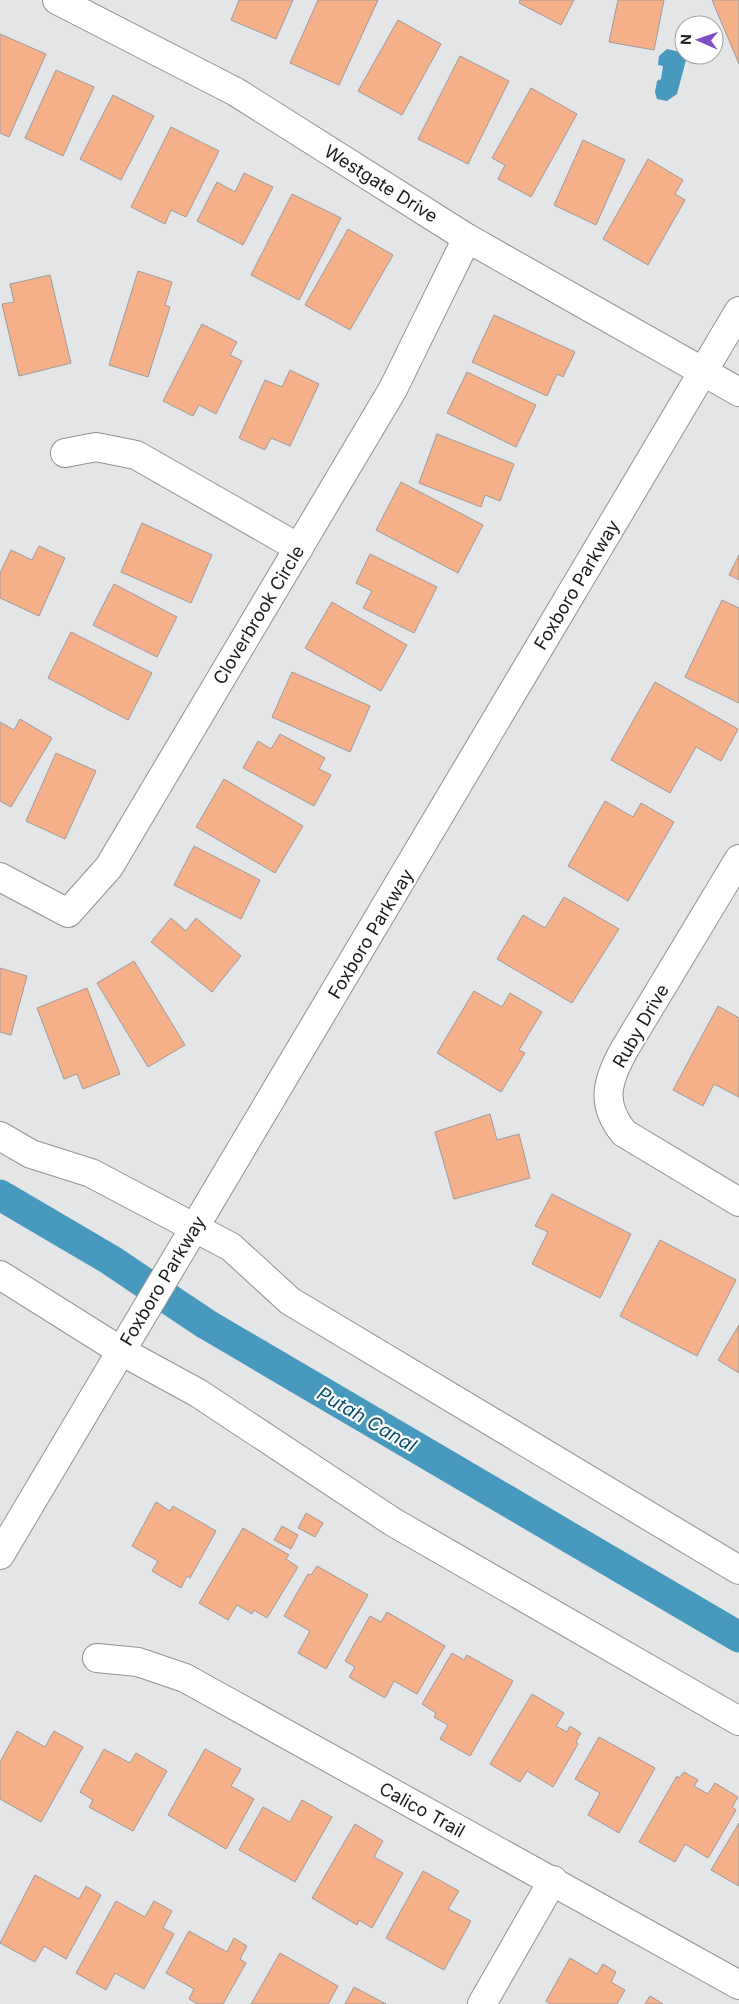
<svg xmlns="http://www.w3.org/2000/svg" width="739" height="2004" viewBox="0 0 739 2004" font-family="Inter,sans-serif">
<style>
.water{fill:#4799be}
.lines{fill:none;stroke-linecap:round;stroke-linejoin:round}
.canal{stroke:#4799be;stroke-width:31}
.building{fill:#f5b089;stroke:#9d9b9a}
.minor-casing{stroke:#919193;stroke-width:30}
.major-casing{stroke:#919193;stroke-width:30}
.minor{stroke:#fff;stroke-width:28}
.major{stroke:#fff;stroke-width:28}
.labels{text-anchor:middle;stroke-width:4.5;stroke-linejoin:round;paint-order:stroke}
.street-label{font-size:18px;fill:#1c1c1d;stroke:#fff}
.water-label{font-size:19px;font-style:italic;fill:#0c516a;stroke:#fff}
</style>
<rect width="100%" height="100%" fill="#e4e5e6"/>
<path class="water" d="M 667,49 L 680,52 L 686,60 L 677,94 L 667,101 L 657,99 L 655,92 L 657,81 L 661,79 L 663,66 L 658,65 L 659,56 Z"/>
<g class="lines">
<path class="canal" d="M 0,1195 L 109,1259 L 206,1324 L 739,1637"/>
</g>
<g class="building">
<path d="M 239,0 L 293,0 L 276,39 L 231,20 Z"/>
<path d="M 318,0 L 378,0 L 339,85 L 290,63 Z"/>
<path d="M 520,0 L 574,0 L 561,25 L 519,3 Z"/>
<path d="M 618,0 L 664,0 L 654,50 L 609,42 Z"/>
<path d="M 712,0 L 739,0 L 739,64 Z"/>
<path d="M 398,20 L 441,44 L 402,115 L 358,91 Z"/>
<path d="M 0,34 L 46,54 L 9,137 L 0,133 Z"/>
<path d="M 460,56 L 509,81 L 468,164 L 418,139 Z"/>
<path d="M 56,70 L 94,87 L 63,156 L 25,138 Z"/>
<path d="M 531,88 L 577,114 L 531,197 L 498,179 L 505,165 L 492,158 Z"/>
<path d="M 113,95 L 154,116 L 121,180 L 80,159 Z"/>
<path d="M 171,127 L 219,151 L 186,217 L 171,210 L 165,224 L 131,207 Z"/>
<path d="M 583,140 L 625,160 L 596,225 L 554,205 Z"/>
<path d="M 648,159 L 683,180 L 675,194 L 685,200 L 648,265 L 603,239 Z"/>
<path d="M 244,173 L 273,187 L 243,245 L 197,221 L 217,182 L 235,192 Z"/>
<path d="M 292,194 L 341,218 L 299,300 L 251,275 Z"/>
<path d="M 348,229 L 393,255 L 350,330 L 305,305 Z"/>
<path d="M 138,271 L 172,282 L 165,305 L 170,307 L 148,377 L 109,365 Z"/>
<path d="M 50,275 L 71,363 L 19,376 L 2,304 L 14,302 L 10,284 Z"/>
<path d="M 494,315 L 575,352 L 563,377 L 557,374 L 547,396 L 472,362 Z"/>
<path d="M 202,324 L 237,342 L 230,355 L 242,361 L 216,414 L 199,405 L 193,416 L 163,401 Z"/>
<path d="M 290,370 L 319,384 L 290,446 L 271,438 L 265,450 L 239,438 L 265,380 L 282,387 Z"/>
<path d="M 467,372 L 536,405 L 516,447 L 447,413 Z"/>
<path d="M 437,434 L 514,464 L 500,501 L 485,495 L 481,507 L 419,483 Z"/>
<path d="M 401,482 L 483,525 L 458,573 L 376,530 Z"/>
<path d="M 142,523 L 212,555 L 191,603 L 121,572 Z"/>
<path d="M 39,546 L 65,558 L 39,616 L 0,598 L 0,573 L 11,550 L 32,560 Z"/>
<path d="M 370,554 L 437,587 L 414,633 L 363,608 L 372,591 L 356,583 Z"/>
<path d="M 739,555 L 739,580 L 729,575 Z"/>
<path d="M 114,584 L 177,617 L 157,657 L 93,625 Z"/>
<path d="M 722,600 L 739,608 L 739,703 L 685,677 Z"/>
<path d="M 332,602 L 407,645 L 381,691 L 305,648 Z"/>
<path d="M 71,632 L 152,673 L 128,720 L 48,678 Z"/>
<path d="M 292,672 L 370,706 L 350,752 L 272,717 Z"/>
<path d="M 655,682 L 738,729 L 721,761 L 696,747 L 670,793 L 611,760 Z"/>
<path d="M 20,719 L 52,738 L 11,807 L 0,801 L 0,722 L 14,730 Z"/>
<path d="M 280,734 L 325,758 L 319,769 L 331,775 L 314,806 L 243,768 L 258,741 L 271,749 Z"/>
<path d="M 56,753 L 96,771 L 65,839 L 26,821 Z"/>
<path d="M 224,779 L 303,826 L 275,873 L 196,827 Z"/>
<path d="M 605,801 L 633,817 L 641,803 L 674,822 L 628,901 L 568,866 Z"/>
<path d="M 194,846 L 260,880 L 241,919 L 174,885 Z"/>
<path d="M 564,897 L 619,929 L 572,1003 L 497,959 L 523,915 L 545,928 Z"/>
<path d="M 171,918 L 186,931 L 196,918 L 241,956 L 212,992 L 151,942 Z"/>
<path d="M 134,961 L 185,1045 L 148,1067 L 97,983 Z"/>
<path d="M 0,968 L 27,976 L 11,1035 L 0,1032 Z"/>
<path d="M 87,988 L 120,1074 L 83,1089 L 77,1074 L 64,1079 L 37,1008 Z"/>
<path d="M 474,991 L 502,1007 L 510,993 L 542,1012 L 519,1050 L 525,1053 L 501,1092 L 437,1053 Z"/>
<path d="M 718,1006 L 739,1018 L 739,1097 L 714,1084 L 703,1106 L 673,1090 Z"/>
<path d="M 490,1114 L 497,1140 L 519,1134 L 530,1178 L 454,1199 L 435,1132 Z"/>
<path d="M 552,1194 L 631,1234 L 600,1298 L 532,1264 L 548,1232 L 535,1226 Z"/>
<path d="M 660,1240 L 736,1280 L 697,1356 L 620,1316 Z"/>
<path d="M 739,1325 L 739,1373 L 718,1360 Z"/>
<path d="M 156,1502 L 170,1511 L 173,1506 L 216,1531 L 190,1578 L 187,1576 L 181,1588 L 152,1571 L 158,1561 L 132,1546 Z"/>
<path d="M 306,1513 L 323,1523 L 315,1537 L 298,1528 Z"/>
<path d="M 282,1526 L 298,1535 L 291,1549 L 274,1540 Z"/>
<path d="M 243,1528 L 289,1555 L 286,1559 L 298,1567 L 267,1618 L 254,1610 L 252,1614 L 237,1605 L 228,1620 L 199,1603 Z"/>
<path d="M 317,1566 L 368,1595 L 326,1669 L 298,1653 L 310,1631 L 284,1616 L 308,1574 L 311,1575 Z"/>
<path d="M 387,1612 L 445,1646 L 417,1694 L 394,1681 L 385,1698 L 349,1677 L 355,1667 L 345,1661 L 370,1616 L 381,1622 Z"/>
<path d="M 452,1653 L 464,1660 L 467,1655 L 513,1681 L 470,1756 L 440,1739 L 448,1725 L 434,1717 L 436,1713 L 422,1704 Z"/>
<path d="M 532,1694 L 564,1713 L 556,1726 L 567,1732 L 570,1726 L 581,1733 L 576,1742 L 578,1744 L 553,1787 L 527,1771 L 520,1782 L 490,1764 Z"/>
<path d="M 17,1731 L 45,1747 L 54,1731 L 83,1747 L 41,1822 L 0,1799 L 0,1762 Z"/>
<path d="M 599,1737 L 655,1768 L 619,1833 L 588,1815 L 600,1793 L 575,1779 Z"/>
<path d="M 104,1749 L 130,1763 L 136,1753 L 167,1771 L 133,1831 L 89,1807 L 93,1800 L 80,1792 Z"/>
<path d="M 205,1749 L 241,1769 L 231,1786 L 254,1799 L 226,1849 L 168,1815 Z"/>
<path d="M 684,1772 L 698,1780 L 694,1786 L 708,1794 L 715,1783 L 738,1797 L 732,1807 L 736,1810 L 708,1858 L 685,1844 L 675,1862 L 639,1842 L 677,1776 L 679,1778 Z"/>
<path d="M 302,1800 L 332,1817 L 295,1882 L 239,1850 L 263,1807 L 290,1822 Z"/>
<path d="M 739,1823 L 739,1886 L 711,1870 Z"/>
<path d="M 355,1824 L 383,1841 L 374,1857 L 403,1873 L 372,1928 L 359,1920 L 357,1925 L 312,1898 Z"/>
<path d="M 423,1871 L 459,1891 L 448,1909 L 471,1921 L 444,1970 L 386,1938 Z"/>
<path d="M 35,1875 L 79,1899 L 86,1886 L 101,1895 L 66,1959 L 44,1946 L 35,1962 L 0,1943 Z"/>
<path d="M 116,1901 L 145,1917 L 154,1901 L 172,1911 L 163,1928 L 174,1934 L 144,1989 L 115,1973 L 106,1990 L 76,1973 Z"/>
<path d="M 189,1931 L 227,1952 L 234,1938 L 247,1946 L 240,1959 L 246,1963 L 223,2004 L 198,2004 L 189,1999 L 194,1989 L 166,1973 Z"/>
<path d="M 280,1953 L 338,1986 L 328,2004 L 251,2004 Z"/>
<path d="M 570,1958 L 597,1974 L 603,1964 L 616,1972 L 611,1982 L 625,1990 L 617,2004 L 550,2004 L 546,2001 Z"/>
<path d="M 354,1987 L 386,2004 L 345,2004 Z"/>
<path d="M 650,1996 L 663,2004 L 645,2004 Z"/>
</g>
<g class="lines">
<defs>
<g id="minor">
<path d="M 57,0 L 236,92 L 467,238 L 739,392"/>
<path d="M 65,453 L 96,447 L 136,455 L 299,548"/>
<path d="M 739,859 L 624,1050 C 607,1081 600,1104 624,1133 L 739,1202"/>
<path d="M 0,877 L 68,913 L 109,867 L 393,389 L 467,238"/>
<path d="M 0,1136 L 31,1154 L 91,1173 L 231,1247 L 290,1301 L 739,1570"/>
<path d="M 0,1275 L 121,1351 L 198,1393 L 393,1522 L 739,1721"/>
<path d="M 97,1658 L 138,1662 L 185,1678 L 739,1985"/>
<path d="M 482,2004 L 553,1880"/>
</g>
<path id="major" d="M 0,1555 L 739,311"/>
</defs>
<use href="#minor" class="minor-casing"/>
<use href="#major" class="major-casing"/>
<use href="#minor" class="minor"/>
<use href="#major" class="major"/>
</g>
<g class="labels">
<g class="street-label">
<text transform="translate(381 184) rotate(32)" y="6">Westgate Drive</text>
<text transform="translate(577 585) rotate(-59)" y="6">Foxboro Parkway</text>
<text transform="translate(259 615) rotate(-59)" y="6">Cloverbrook Circle</text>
<text transform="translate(371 934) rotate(-59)" y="6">Foxboro Parkway</text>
<text transform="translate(641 1026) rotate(-60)" y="6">Ruby Drive</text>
<text transform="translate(163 1281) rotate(-59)" y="6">Foxboro Parkway</text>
<text transform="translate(422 1810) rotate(29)" y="6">Calico Trail</text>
</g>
<g class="water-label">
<text transform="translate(367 1419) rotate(30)" y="7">Putah Canal</text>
</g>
</g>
<g transform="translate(699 40) rotate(272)"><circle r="24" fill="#ffffff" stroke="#a4a4a5"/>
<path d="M0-4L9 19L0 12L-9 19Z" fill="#7e4cc4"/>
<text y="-8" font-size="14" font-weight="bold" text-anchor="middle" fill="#1c1c1d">N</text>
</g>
</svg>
